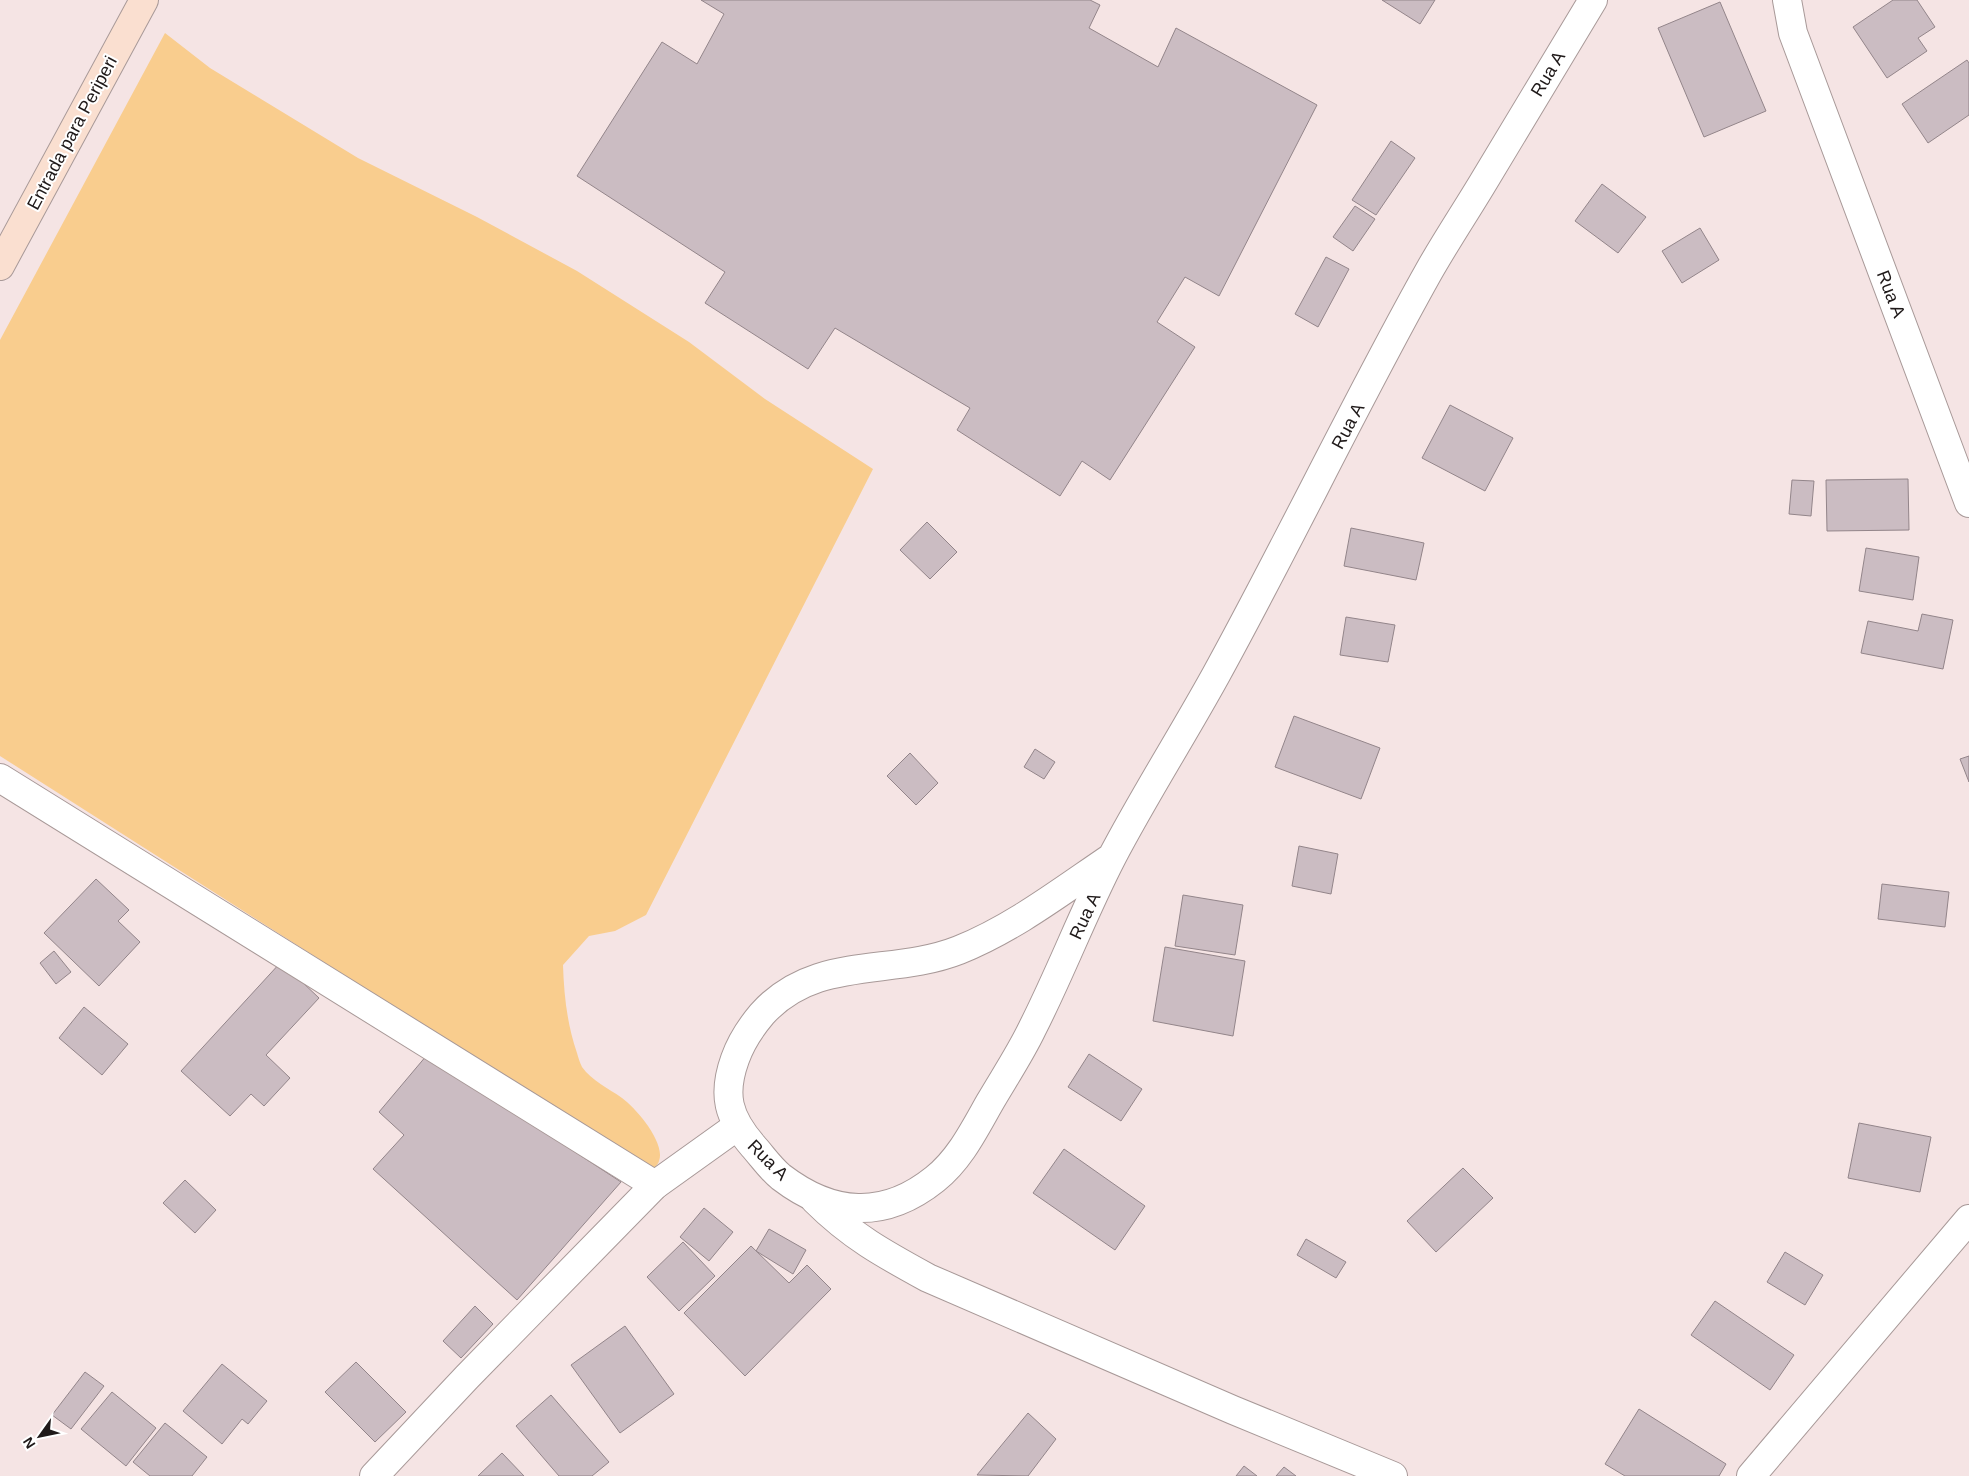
<svg xmlns="http://www.w3.org/2000/svg" width="1969" height="1476" viewBox="0 0 1969 1476" font-family="Helvetica,sans-serif">
<style>
.green{fill:#f9cd8e}
.building{fill:#cbbcc2;stroke:#93858a}
.lines{fill:none;stroke-linecap:round;stroke-linejoin:round}
.minor-casing{stroke:#a89998;stroke-width:30}
.secondary-casing{stroke:#a89998;stroke-width:30}
.minor{stroke:#fff;stroke-width:28}
.secondary{stroke:#fadfd0;stroke-width:28}
.labels{text-anchor:middle;stroke-width:4;stroke-linejoin:round;paint-order:stroke}
.street-label{font-size:18px;fill:#1f1919;stroke:#fff}
</style>
<rect width="100%" height="100%" fill="#f5e4e4"/>
<path class="green" d="M 165,33 L 210,68 L 358,158 L 477,217 L 577,271 L 689,342 L 765,399 L 873,469 L 646,915 L 615,931 L 589,936 L 563,965 C 564,995 567,1024 577,1053 C 578,1057 580,1063 582,1067 C 592,1081 608,1088 622,1098 C 636,1108 666,1143 659,1161 C 658,1165 654,1168 652,1171 L 0,756 L 0,340 Z"/>
<g class="building">
<path d="M 701,0 L 1090,0 L 1100,5 L 1089,28 L 1158,67 L 1176,28 L 1317,105 L 1219,296 L 1185,277 L 1157,322 L 1195,347 L 1110,480 L 1082,461 L 1060,496 L 957,430 L 970,408 L 835,328 L 808,369 L 705,303 L 725,272 L 577,176 L 662,42 L 697,64 L 724,14 Z"/>
<path d="M 1382,0 L 1435,0 L 1420,24 Z"/>
<path d="M 1893,0 L 1917,0 L 1935,27 L 1918,38 L 1927,51 L 1887,78 L 1853,27 Z"/>
<path d="M 1720,2 L 1766,111 L 1704,137 L 1658,28 Z"/>
<path d="M 1967,60 L 1969,63 L 1969,115 L 1928,143 L 1902,104 Z"/>
<path d="M 1391,141 L 1415,158 L 1376,215 L 1352,200 Z"/>
<path d="M 1602,184 L 1646,217 L 1618,253 L 1575,221 Z"/>
<path d="M 1355,206 L 1375,219 L 1353,251 L 1333,237 Z"/>
<path d="M 1700,228 L 1719,260 L 1682,283 L 1662,251 Z"/>
<path d="M 1326,257 L 1349,269 L 1318,327 L 1295,314 Z"/>
<path d="M 1450,405 L 1513,438 L 1485,491 L 1422,458 Z"/>
<path d="M 1908,479 L 1909,530 L 1827,531 L 1826,480 Z"/>
<path d="M 1792,480 L 1814,481 L 1811,516 L 1789,514 Z"/>
<path d="M 927,522 L 957,552 L 930,579 L 900,550 Z"/>
<path d="M 1351,528 L 1424,543 L 1416,580 L 1344,566 Z"/>
<path d="M 1866,548 L 1919,557 L 1913,600 L 1859,591 Z"/>
<path d="M 1922,614 L 1953,620 L 1943,669 L 1861,653 L 1868,621 L 1918,631 Z"/>
<path d="M 1346,617 L 1395,625 L 1388,662 L 1340,655 Z"/>
<path d="M 1294,716 L 1380,748 L 1361,799 L 1275,767 Z"/>
<path d="M 1035,749 L 1055,762 L 1044,779 L 1024,767 Z"/>
<path d="M 910,753 L 938,783 L 916,805 L 887,776 Z"/>
<path d="M 1969,756 L 1969,782 L 1960,759 Z"/>
<path d="M 1299,846 L 1338,854 L 1331,894 L 1292,886 Z"/>
<path d="M 96,879 L 129,910 L 118,921 L 140,942 L 99,986 L 44,933 Z"/>
<path d="M 1882,884 L 1949,892 L 1945,927 L 1878,919 Z"/>
<path d="M 1183,895 L 1243,905 L 1235,955 L 1175,946 Z"/>
<path d="M 1165,947 L 1245,961 L 1233,1036 L 1153,1021 Z"/>
<path d="M 54,951 L 71,972 L 56,984 L 40,963 Z"/>
<path d="M 281,962 L 319,998 L 266,1055 L 290,1078 L 264,1106 L 251,1094 L 230,1116 L 181,1071 Z"/>
<path d="M 84,1007 L 128,1044 L 102,1075 L 59,1038 Z"/>
<path d="M 1089,1054 L 1142,1089 L 1121,1121 L 1068,1087 Z"/>
<path d="M 427,1055 L 621,1182 L 517,1300 L 373,1169 L 404,1135 L 379,1112 Z"/>
<path d="M 1859,1123 L 1931,1137 L 1920,1192 L 1848,1178 Z"/>
<path d="M 1064,1149 L 1145,1206 L 1115,1250 L 1033,1193 Z"/>
<path d="M 1463,1168 L 1493,1198 L 1436,1252 L 1407,1221 Z"/>
<path d="M 185,1180 L 216,1210 L 195,1233 L 163,1203 Z"/>
<path d="M 704,1208 L 733,1232 L 709,1261 L 680,1237 Z"/>
<path d="M 769,1229 L 806,1250 L 793,1274 L 756,1251 Z"/>
<path d="M 1306,1239 L 1346,1262 L 1336,1278 L 1297,1255 Z"/>
<path d="M 683,1242 L 715,1276 L 679,1311 L 647,1277 Z"/>
<path d="M 751,1246 L 789,1283 L 807,1265 L 831,1289 L 745,1376 L 684,1313 Z"/>
<path d="M 1785,1252 L 1823,1275 L 1805,1305 L 1767,1282 Z"/>
<path d="M 1715,1301 L 1794,1355 L 1770,1390 L 1691,1335 Z"/>
<path d="M 475,1306 L 493,1324 L 461,1358 L 443,1341 Z"/>
<path d="M 625,1326 L 674,1394 L 620,1433 L 571,1365 Z"/>
<path d="M 356,1362 L 406,1412 L 375,1442 L 325,1392 Z"/>
<path d="M 222,1364 L 267,1401 L 248,1424 L 242,1419 L 222,1444 L 183,1411 Z"/>
<path d="M 85,1372 L 104,1386 L 71,1429 L 52,1415 Z"/>
<path d="M 112,1392 L 156,1428 L 126,1466 L 81,1429 Z"/>
<path d="M 551,1395 L 609,1462 L 592,1476 L 559,1476 L 516,1426 Z"/>
<path d="M 1639,1409 L 1726,1464 L 1719,1476 L 1625,1476 L 1605,1464 Z"/>
<path d="M 1028,1413 L 1056,1439 L 1028,1476 L 977,1475 Z"/>
<path d="M 165,1423 L 207,1457 L 192,1476 L 150,1476 L 133,1462 Z"/>
<path d="M 502,1453 L 524,1476 L 478,1476 Z"/>
<path d="M 1244,1466 L 1257,1476 L 1236,1476 Z"/>
<path d="M 1284,1467 L 1296,1476 L 1276,1476 Z"/>
</g>
<g class="lines">
<defs>
<g id="minor">
<path d="M 1787,0 L 1793,33 L 1969,503"/>
<path d="M 0,778 L 655,1185"/>
<path d="M 1112,857 C 1063,890 1014,928 959,950 C 891,977 816,954 762,1014 C 751,1027 741,1042 735,1059 C 722,1095 728,1117 753,1146 C 762,1156 770,1168 781,1177 C 832,1216 884,1220 935,1179 C 960,1159 974,1130 990,1102 C 1004,1078 1020,1054 1032,1029 C 1061,972 1083,913 1112,857 C 1145,794 1183,735 1217,673 C 1290,540 1355,403 1429,271 C 1446,241 1466,211 1484,181 C 1520,121 1557,60 1593,0"/>
<path d="M 815,1200 C 851,1236 884,1254 928,1278 L 1233,1410 L 1393,1476"/>
<path d="M 374,1476 L 467,1377 L 655,1185 L 736,1127"/>
<path d="M 1751,1476 L 1969,1219"/>
</g>
<path id="secondary" d="M 0,266 L 144,0"/>
</defs>
<use href="#minor" class="minor-casing"/>
<use href="#secondary" class="secondary-casing"/>
<use href="#minor" class="minor"/>
<use href="#secondary" class="secondary"/>
</g>
<g class="labels">
<g class="street-label">
<text transform="translate(1548 74) rotate(-59)" y="6">Rua A</text>
<text transform="translate(72 133) rotate(-62)" y="6">Entrada para Periperi</text>
<text transform="translate(1891 294) rotate(69)" y="6">Rua A</text>
<text transform="translate(1348 426) rotate(-62)" y="6">Rua A</text>
<text transform="translate(1085 916) rotate(-65)" y="6">Rua A</text>
<text transform="translate(768 1160) rotate(45)" y="6">Rua A</text>
</g>
</g>
<g transform="translate(40 1436) rotate(237)" stroke="#ffffff" stroke-width="4" paint-order="stroke">
<path d="M0-4L9 19L0 12L-9 19Z" fill="#1f1919"/>
<text y="-8" font-size="14" font-weight="bold" text-anchor="middle" fill="#1f1919">N</text>
</g>
</svg>
